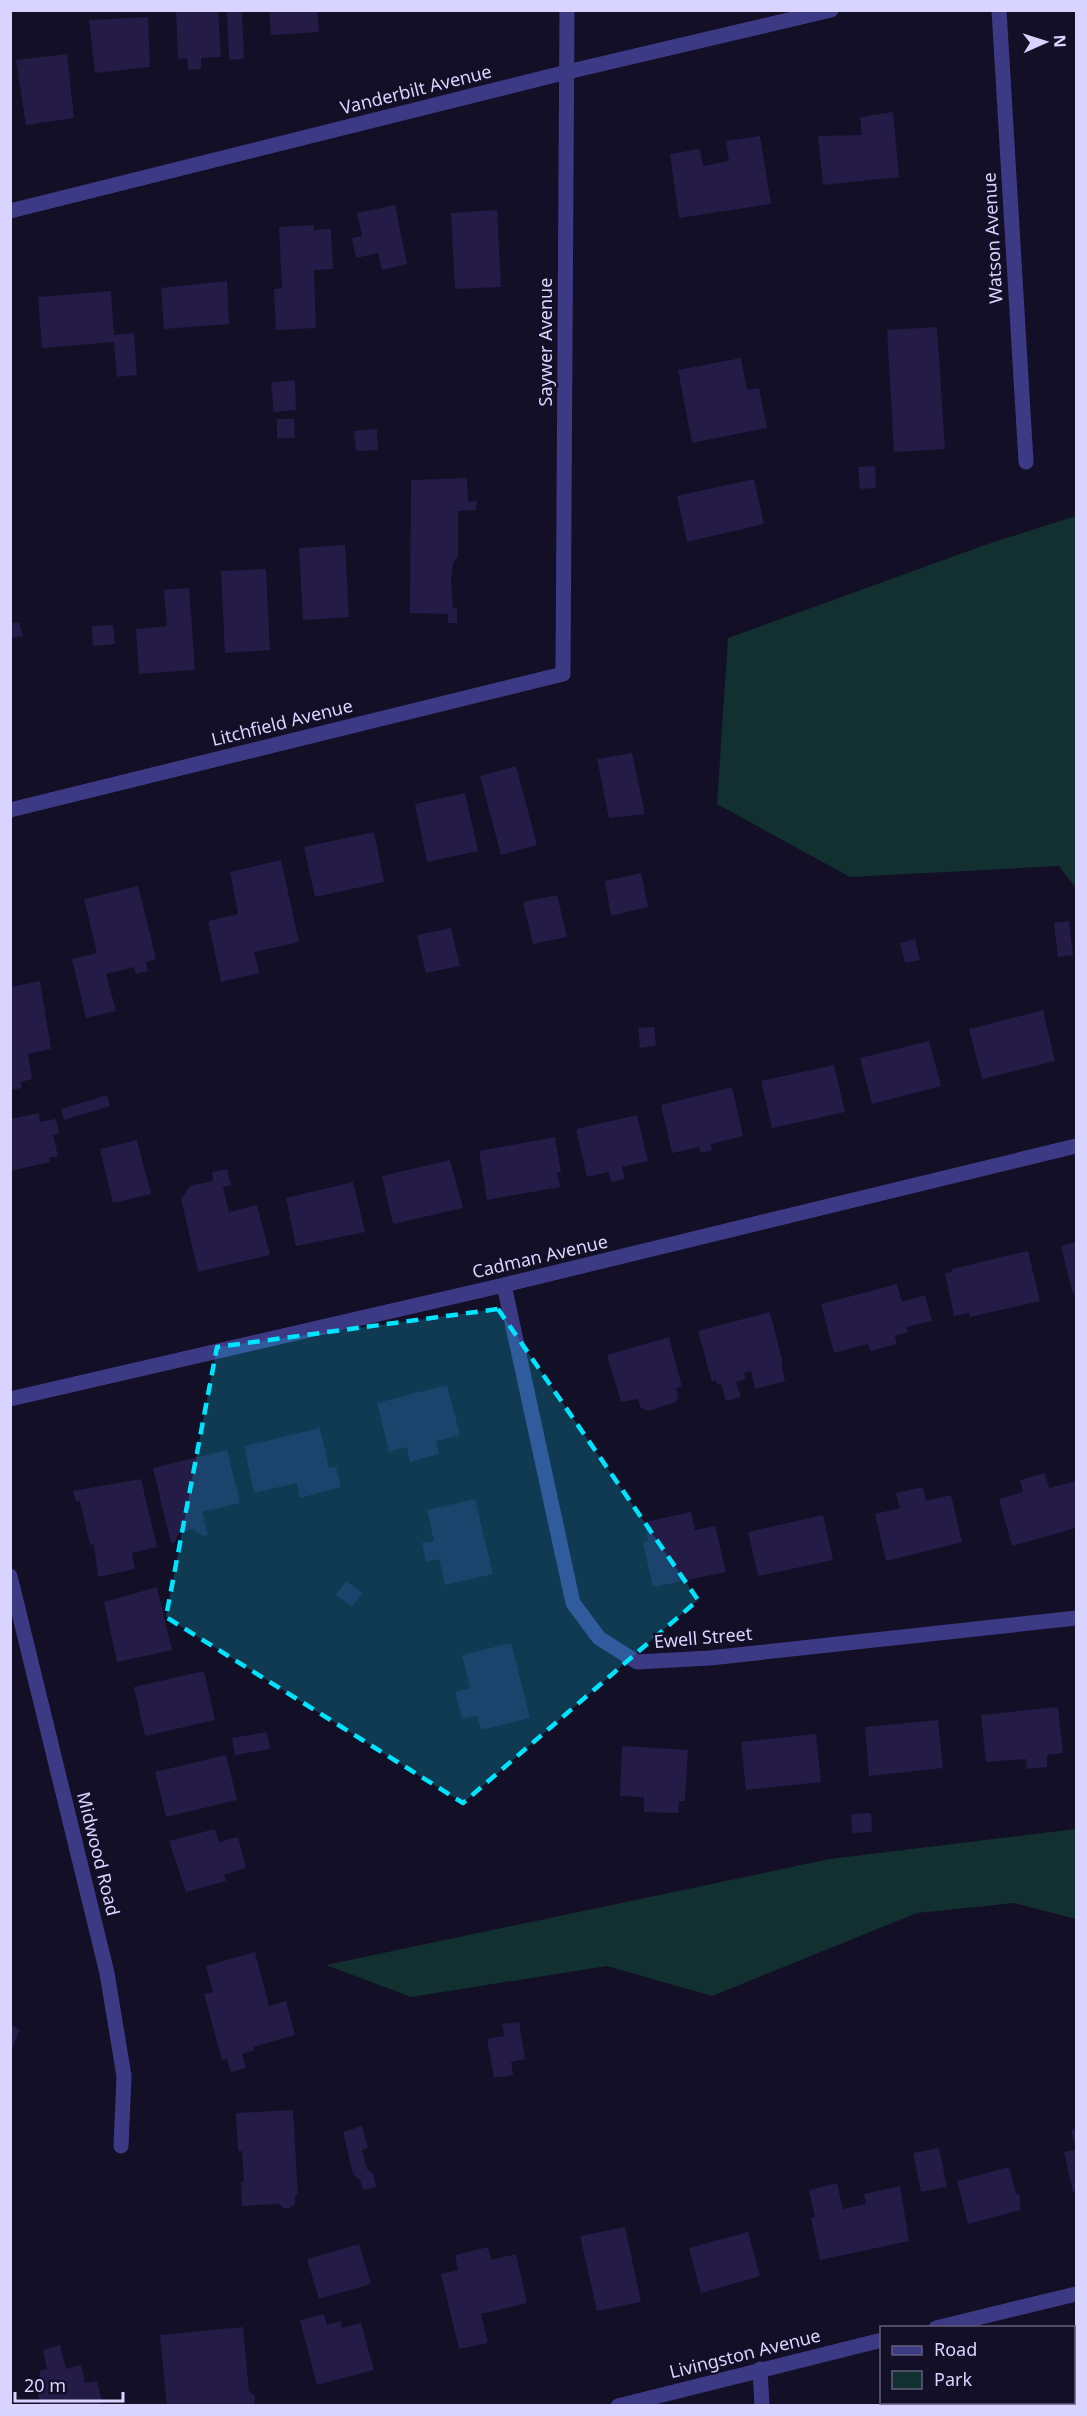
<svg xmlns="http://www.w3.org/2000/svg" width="1087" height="2416" viewBox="0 0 1087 2416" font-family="'Noto Sans',sans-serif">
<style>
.green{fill:#12302f}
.building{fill:#241b47}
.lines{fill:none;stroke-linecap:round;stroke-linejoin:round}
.minor{stroke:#3d3a85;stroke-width:15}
.tertiary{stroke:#3d3a85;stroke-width:15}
.marked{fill:#00e5ff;fill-opacity:0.2;stroke:#00e5ff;stroke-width:4.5;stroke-dasharray:12 8;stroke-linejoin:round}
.labels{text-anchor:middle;stroke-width:5;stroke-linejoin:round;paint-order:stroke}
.street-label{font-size:18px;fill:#d9d4ff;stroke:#130f26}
</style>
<rect width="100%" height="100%" fill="#130f26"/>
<g class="green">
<path d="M 1076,516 L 1076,888 L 1059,866 L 850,877 L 717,804 L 728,638 L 985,545 Z"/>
<path d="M 1076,1829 L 1076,1919 L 1014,1903 L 917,1913 L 712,1996 L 607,1966 L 411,1997 L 326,1965 L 830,1859 Z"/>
</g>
<g class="building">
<path d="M 176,10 L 218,10 L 221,57 L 201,58 L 201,69 L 188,70 L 187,58 L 178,59 Z"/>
<path d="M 269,10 L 317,10 L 319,32 L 271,35 Z"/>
<path d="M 242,11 L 244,59 L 229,60 L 227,12 Z"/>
<path d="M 148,17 L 150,67 L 95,73 L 89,20 Z"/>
<path d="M 67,54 L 74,118 L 26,125 L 16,60 Z"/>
<path d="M 893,112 L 899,177 L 823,185 L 818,136 L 862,135 L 860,117 Z"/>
<path d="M 760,136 L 771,204 L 679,218 L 670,154 L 700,149 L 703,166 L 729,161 L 726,141 Z"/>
<path d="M 395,205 L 407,264 L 382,270 L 378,253 L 356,258 L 352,238 L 362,236 L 357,213 Z"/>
<path d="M 497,210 L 501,287 L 455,289 L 451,213 Z"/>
<path d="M 314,225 L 314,230 L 331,229 L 333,269 L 314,270 L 316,328 L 276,330 L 274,289 L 282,288 L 279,227 Z"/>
<path d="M 227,281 L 229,324 L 164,329 L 161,288 Z"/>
<path d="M 111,291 L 114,335 L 134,333 L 137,375 L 117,377 L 114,342 L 42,348 L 38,297 Z"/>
<path d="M 937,327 L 945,449 L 894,452 L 887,330 Z"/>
<path d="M 741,358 L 747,390 L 759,388 L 767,428 L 692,443 L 678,370 Z"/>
<path d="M 295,380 L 296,410 L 274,412 L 271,383 Z"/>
<path d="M 277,419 L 294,419 L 295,438 L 277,438 Z"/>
<path d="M 377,429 L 378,450 L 356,451 L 354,431 Z"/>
<path d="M 875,466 L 876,488 L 860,489 L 858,467 Z"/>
<path d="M 467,478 L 468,502 L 477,501 L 476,510 L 458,511 L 458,557 L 453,562 L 451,580 L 453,608 L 457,608 L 457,623 L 448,623 L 448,614 L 410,613 L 411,480 Z"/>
<path d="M 754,479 L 764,524 L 687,542 L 677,496 Z"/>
<path d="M 345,545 L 349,617 L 303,620 L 299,548 Z"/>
<path d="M 266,569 L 270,650 L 225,653 L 221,571 Z"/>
<path d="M 189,588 L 195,670 L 139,674 L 136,629 L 167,626 L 164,590 Z"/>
<path d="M 19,622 L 23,636 L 10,639 L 10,623 Z"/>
<path d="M 113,625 L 115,644 L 93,646 L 92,626 Z"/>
<path d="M 632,753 L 645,814 L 609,818 L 597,759 Z"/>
<path d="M 516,766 L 537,845 L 501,855 L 480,776 Z"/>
<path d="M 465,793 L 478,851 L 427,862 L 415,804 Z"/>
<path d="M 374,832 L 384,882 L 315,897 L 304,847 Z"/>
<path d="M 281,860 L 299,942 L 254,952 L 259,973 L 221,982 L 208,921 L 238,914 L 230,872 Z"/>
<path d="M 641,873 L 648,907 L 611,916 L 605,881 Z"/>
<path d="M 138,886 L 156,959 L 146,962 L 148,971 L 136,974 L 134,967 L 106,974 L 116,1011 L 86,1018 L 72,959 L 97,953 L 84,899 Z"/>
<path d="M 557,895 L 567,937 L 533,944 L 523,902 Z"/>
<path d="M 1069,921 L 1073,955 L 1058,957 L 1054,923 Z"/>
<path d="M 451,928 L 460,966 L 426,973 L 417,935 Z"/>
<path d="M 915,939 L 920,960 L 905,963 L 900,943 Z"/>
<path d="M 40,981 L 51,1049 L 28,1054 L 32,1079 L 21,1082 L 22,1088 L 10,1090 L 10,987 Z"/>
<path d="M 1043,1010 L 1055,1061 L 982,1079 L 969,1029 Z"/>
<path d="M 654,1027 L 656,1046 L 640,1048 L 638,1028 Z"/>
<path d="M 929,1041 L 941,1086 L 872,1104 L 860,1058 Z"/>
<path d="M 834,1065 L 845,1112 L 772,1128 L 761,1081 Z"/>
<path d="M 732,1087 L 743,1136 L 711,1144 L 712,1150 L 701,1153 L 699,1147 L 672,1153 L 661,1105 Z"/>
<path d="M 107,1095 L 110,1106 L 64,1120 L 61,1109 Z"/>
<path d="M 39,1113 L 40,1122 L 56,1119 L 59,1134 L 53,1135 L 58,1156 L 49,1158 L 50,1162 L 10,1171 L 10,1119 Z"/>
<path d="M 637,1115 L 648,1161 L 622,1167 L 625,1179 L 611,1182 L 609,1172 L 587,1177 L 576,1129 Z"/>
<path d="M 555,1137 L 561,1172 L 557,1172 L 560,1187 L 487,1200 L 479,1151 Z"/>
<path d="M 137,1140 L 151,1194 L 113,1203 L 100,1149 Z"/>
<path d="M 450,1160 L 463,1208 L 393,1224 L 382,1176 Z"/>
<path d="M 227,1169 L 231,1185 L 223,1187 L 229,1212 L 257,1205 L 270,1255 L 198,1272 L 181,1199 L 190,1186 L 213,1181 L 212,1172 Z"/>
<path d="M 353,1182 L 365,1232 L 296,1246 L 286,1198 Z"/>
<path d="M 1076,1242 L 1076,1293 L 1073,1294 L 1061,1246 Z"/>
<path d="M 1028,1251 L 1040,1301 L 970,1317 L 969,1313 L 954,1316 L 945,1273 L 952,1272 L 952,1269 Z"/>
<path d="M 897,1284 L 902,1302 L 925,1295 L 932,1321 L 906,1327 L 908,1332 L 895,1336 L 897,1344 L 870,1351 L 868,1344 L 834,1353 L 821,1304 Z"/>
<path d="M 770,1312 L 783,1363 L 781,1363 L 785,1381 L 755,1389 L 751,1371 L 744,1373 L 746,1379 L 736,1382 L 741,1397 L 726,1401 L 721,1383 L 717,1385 L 716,1380 L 712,1382 L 698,1331 Z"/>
<path d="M 669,1337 L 682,1387 L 676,1388 L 678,1395 L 676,1402 L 648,1411 L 641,1408 L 638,1399 L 621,1402 L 607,1355 Z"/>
<path d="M 447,1385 L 460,1435 L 436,1441 L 439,1454 L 410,1462 L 407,1447 L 389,1452 L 377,1403 Z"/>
<path d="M 320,1428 L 329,1468 L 336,1467 L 341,1487 L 300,1498 L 297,1483 L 254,1493 L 244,1446 Z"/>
<path d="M 227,1450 L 240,1503 L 202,1512 L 208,1535 L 203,1536 L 193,1529 L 179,1533 L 175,1542 L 171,1543 L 153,1468 Z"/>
<path d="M 1045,1473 L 1049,1488 L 1076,1481 L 1076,1528 L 1012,1546 L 999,1499 L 1023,1492 L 1020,1480 Z"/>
<path d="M 141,1479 L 157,1547 L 132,1553 L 135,1569 L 98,1577 L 94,1544 L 90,1545 L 80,1501 L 76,1502 L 73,1491 Z"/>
<path d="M 923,1487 L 926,1501 L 951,1495 L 962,1542 L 886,1561 L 875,1514 L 900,1508 L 896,1493 Z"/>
<path d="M 475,1499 L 493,1574 L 445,1585 L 439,1559 L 426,1562 L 422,1543 L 434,1541 L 427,1510 Z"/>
<path d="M 691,1512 L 695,1530 L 715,1526 L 726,1572 L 653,1587 L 643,1543 L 648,1541 L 644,1522 Z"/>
<path d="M 823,1515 L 833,1560 L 758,1576 L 748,1532 Z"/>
<path d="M 346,1581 L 363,1593 L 352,1607 L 336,1595 Z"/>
<path d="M 157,1587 L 172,1650 L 117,1662 L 104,1602 Z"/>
<path d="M 511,1643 L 530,1718 L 481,1730 L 477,1716 L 462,1719 L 455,1692 L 470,1688 L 462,1655 Z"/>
<path d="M 204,1671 L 215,1720 L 145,1736 L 134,1687 Z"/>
<path d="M 1058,1707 L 1063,1753 L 1047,1755 L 1047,1767 L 1027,1769 L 1026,1759 L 986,1762 L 981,1715 Z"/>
<path d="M 938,1720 L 943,1768 L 869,1776 L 865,1727 Z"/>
<path d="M 267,1732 L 270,1749 L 235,1755 L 232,1738 Z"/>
<path d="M 816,1734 L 821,1782 L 746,1790 L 741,1742 Z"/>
<path d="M 622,1746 L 688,1750 L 685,1801 L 679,1801 L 678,1813 L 644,1812 L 644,1797 L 620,1796 Z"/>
<path d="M 226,1755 L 237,1800 L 166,1817 L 155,1772 Z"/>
<path d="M 871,1813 L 872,1832 L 852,1833 L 851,1814 Z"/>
<path d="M 215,1829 L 219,1842 L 238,1837 L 246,1868 L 224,1875 L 226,1881 L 186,1892 L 169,1841 Z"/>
<path d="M 255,1952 L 269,2006 L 286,2001 L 295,2035 L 253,2047 L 255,2050 L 242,2054 L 246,2068 L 231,2072 L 227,2059 L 222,2060 L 204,1994 L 213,1992 L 206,1966 Z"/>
<path d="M 519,2022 L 525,2059 L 511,2062 L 513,2075 L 494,2078 L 487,2039 L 504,2036 L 502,2024 Z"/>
<path d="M 10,2025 L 20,2030 L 10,2052 Z"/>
<path d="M 293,2110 L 298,2195 L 295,2195 L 295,2204 L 289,2208 L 283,2208 L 280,2204 L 242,2206 L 241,2182 L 244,2182 L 242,2151 L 238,2151 L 236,2113 Z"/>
<path d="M 362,2126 L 368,2148 L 362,2150 L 367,2169 L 373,2173 L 376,2187 L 363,2190 L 360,2180 L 353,2174 L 343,2132 Z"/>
<path d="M 1076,2128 L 1076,2149 L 1071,2130 Z"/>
<path d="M 939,2148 L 947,2187 L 921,2192 L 913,2153 Z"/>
<path d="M 1076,2150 L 1076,2191 L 1073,2192 L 1064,2152 Z"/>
<path d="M 1009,2167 L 1016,2194 L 1019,2194 L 1021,2210 L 968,2224 L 957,2181 Z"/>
<path d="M 837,2183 L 843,2209 L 866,2204 L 864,2194 L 900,2186 L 909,2241 L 820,2260 L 811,2218 L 815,2217 L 809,2190 Z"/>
<path d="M 625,2227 L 641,2302 L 597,2311 L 580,2236 Z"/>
<path d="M 748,2232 L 760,2276 L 701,2293 L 689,2248 Z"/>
<path d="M 359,2244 L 371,2284 L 319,2299 L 307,2259 Z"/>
<path d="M 488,2247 L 491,2260 L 516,2254 L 527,2303 L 481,2314 L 488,2343 L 459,2349 L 441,2274 L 458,2270 L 455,2255 Z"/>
<path d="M 324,2314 L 327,2325 L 340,2321 L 342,2328 L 361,2323 L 374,2370 L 317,2385 L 300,2320 Z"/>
<path d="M 243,2327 L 249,2391 L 255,2396 L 254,2405 L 167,2406 L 160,2335 Z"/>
<path d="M 60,2345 L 66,2369 L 81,2365 L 85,2383 L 97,2381 L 103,2406 L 41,2406 L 38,2394 L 44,2393 L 39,2371 L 47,2369 L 43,2350 Z"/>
</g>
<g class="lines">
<g class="minor">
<path d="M 999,10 L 1026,462"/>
<path d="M 10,211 L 567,72 L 831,10"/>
<path d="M 10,810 L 563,674 L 567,10"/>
<path d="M 504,1285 L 573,1603 L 599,1638 L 637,1662 L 710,1658 L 1076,1618"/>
<path d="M 10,1399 L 504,1285 L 1076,1146"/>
<path d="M 10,1576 L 107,1973 L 124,2076 L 121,2146"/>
<path d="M 760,2369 L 762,2406"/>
</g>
<g class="tertiary">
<path d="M 936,2328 L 1076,2294"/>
<path d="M 618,2406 L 882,2340"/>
</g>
</g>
<path class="marked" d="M 498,1309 L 698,1600 L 463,1803 L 166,1617 L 217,1347 Z"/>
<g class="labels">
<g class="street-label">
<text transform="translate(416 90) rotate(-14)" y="6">Vanderbilt Avenue</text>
<text transform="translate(993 238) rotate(-93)" y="6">Watson Avenue</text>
<text transform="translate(546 342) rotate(-90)" y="6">Saywer Avenue</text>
<text transform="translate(282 723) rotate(-14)" y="6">Litchfield Avenue</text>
<text transform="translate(540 1257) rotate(-13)" y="6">Cadman Avenue</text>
<text transform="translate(703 1638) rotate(-5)" y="6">Ewell Street</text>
<text transform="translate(98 1854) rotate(76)" y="6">Midwood Road</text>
<text transform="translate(745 2354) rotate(-14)" y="6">Livingston Avenue</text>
</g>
</g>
<rect width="1087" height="2416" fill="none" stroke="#d9d4ff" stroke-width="24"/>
<rect x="880" y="2326" width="195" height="78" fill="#130f26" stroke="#625e7d" stroke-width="1.5"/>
<rect x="892" y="2346" width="30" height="9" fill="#3d3a85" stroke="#625e7d" stroke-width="1.5"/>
<text x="934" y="2356" font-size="18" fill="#d9d4ff">Road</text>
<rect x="892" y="2371" width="30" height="18" fill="#12302f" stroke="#625e7d" stroke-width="1.5"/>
<text x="934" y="2386" font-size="18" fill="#d9d4ff">Park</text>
<g transform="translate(1045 42) rotate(87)" stroke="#130f26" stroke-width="4.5" paint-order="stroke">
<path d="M0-4.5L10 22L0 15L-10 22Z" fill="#d9d4ff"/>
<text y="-9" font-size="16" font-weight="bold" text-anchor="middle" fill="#d9d4ff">N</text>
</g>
<path d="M15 2392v9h108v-9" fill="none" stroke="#d9d4ff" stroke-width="3"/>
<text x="24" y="2392" font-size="18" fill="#d9d4ff" stroke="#130f26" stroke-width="4.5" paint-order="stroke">20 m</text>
</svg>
